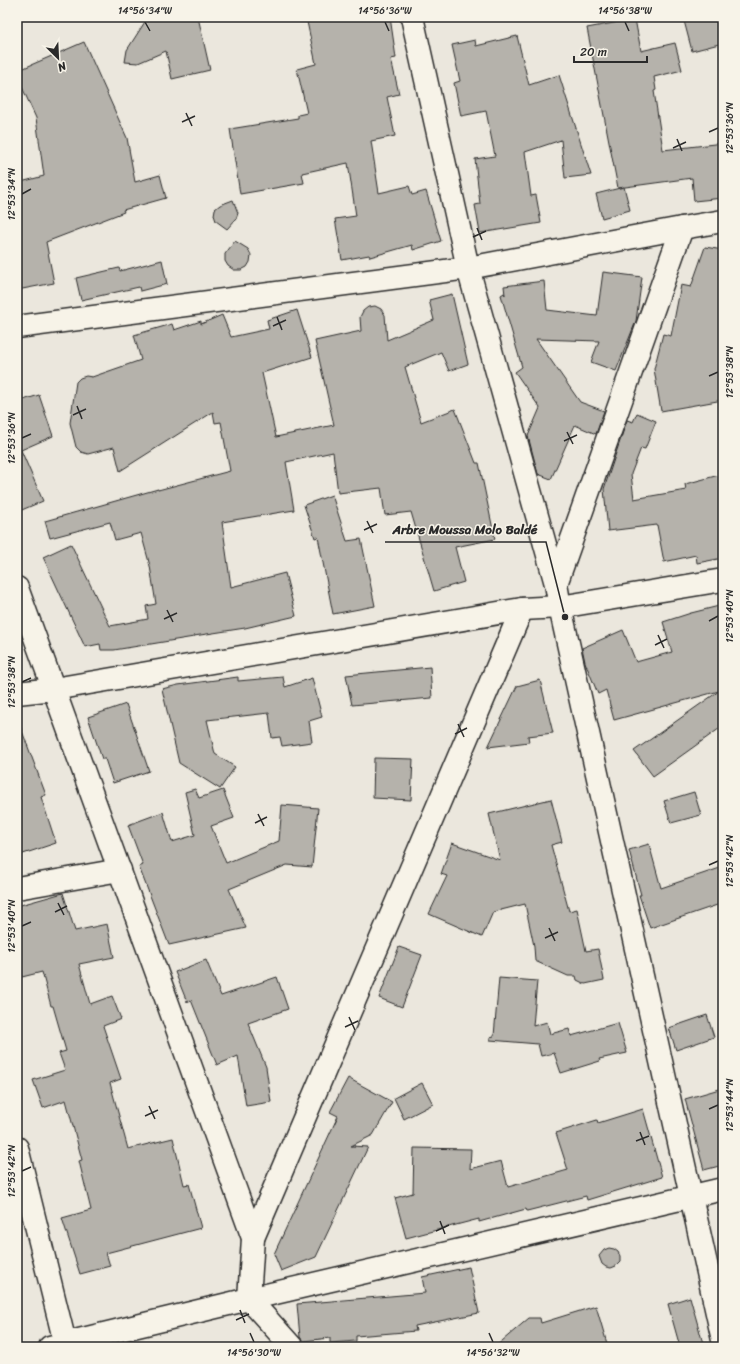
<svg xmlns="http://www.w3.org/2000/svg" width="740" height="1364" viewBox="0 0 740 1364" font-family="Sriracha,sans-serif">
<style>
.building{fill:#b5b2ab;stroke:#2b2b2b}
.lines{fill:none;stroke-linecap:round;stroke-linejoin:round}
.street-casing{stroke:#2b2b2b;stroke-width:25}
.street{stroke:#f7f3e8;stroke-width:22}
.ticks{fill:none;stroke:#2b2b2b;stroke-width:1.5}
.leader{fill:none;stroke:#2b2b2b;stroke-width:1.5}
.callout-dot{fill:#2b2b2b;stroke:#f7f3e8;stroke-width:1.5}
.callout-label{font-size:13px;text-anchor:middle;font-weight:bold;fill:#2b2b2b;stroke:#f7f3e8;stroke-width:3;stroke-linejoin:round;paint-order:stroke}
.neatline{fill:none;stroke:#2b2b2b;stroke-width:1.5}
.ticks-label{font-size:10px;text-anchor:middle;fill:#2b2b2b}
</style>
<rect width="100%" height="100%" fill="#ebe7dd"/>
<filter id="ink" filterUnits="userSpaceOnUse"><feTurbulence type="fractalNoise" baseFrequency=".025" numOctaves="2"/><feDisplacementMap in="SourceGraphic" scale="8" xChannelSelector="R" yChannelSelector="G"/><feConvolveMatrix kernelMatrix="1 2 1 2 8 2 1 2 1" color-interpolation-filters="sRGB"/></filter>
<g filter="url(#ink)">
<g class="building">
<path d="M 148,17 L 198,17 L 210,70 L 172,79 L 166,51 L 138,63 L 125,62 L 127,50 Z"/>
<path d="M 306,17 L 390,17 L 396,58 L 391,59 L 399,94 L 387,97 L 395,136 L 371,141 L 379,193 L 409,186 L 412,195 L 426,191 L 441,241 L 413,250 L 412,245 L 370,257 L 369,255 L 342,260 L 335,219 L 356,216 L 348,163 L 302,173 L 304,183 L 240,194 L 230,129 L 298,118 L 298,115 L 307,113 L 297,69 L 316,64 Z"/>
<path d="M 683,17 L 723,17 L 723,43 L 692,51 Z"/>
<path d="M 635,19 L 641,51 L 675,43 L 682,70 L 654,77 L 656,90 L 654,91 L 663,150 L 723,143 L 723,198 L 694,201 L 692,178 L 618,188 L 587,28 Z"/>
<path d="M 517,36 L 529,85 L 559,75 L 591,175 L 565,178 L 561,140 L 525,152 L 531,196 L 536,195 L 541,223 L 480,233 L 475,205 L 480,204 L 475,159 L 495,156 L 486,111 L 461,116 L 454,83 L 460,81 L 452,45 L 475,40 L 476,46 Z"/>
<path d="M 84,42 L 127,138 L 135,182 L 160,175 L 166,198 L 123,210 L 124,212 L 46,242 L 54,283 L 17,290 L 17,183 L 44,176 L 36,118 L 17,76 L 17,71 Z"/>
<path d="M 624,187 L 630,210 L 602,218 L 596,194 Z"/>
<path d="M 233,200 L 238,213 L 236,219 L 227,229 L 216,221 L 214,215 L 215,209 L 220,205 Z"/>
<path d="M 235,241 L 248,249 L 251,255 L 250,262 L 247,267 L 241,270 L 234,270 L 228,266 L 225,261 L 225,254 Z"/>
<path d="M 705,247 L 723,250 L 723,400 L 661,411 L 654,369 L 663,334 L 671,336 L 681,285 L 691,287 Z"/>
<path d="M 162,260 L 167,284 L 140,291 L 139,287 L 81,300 L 76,278 L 119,268 L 120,271 Z"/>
<path d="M 603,272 L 642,277 L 636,321 L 616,371 L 591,362 L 599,341 L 536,339 L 580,402 L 604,411 L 596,434 L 575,425 L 551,479 L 538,474 L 528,436 L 540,408 L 515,372 L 522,367 L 501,295 L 504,293 L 505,295 L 504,286 L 544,281 L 547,310 L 597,316 Z"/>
<path d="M 452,294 L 468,364 L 449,371 L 441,352 L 405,367 L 421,422 L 455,409 L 476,463 L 479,463 L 495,539 L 455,547 L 464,582 L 434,591 L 411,512 L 385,515 L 381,488 L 338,493 L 333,452 L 286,462 L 294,510 L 222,522 L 231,587 L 285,573 L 296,616 L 245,628 L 194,636 L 194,637 L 114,650 L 101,650 L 100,644 L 85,647 L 43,557 L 71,544 L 110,626 L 148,619 L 146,606 L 156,604 L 150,566 L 141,533 L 115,540 L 110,522 L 50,538 L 45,521 L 158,489 L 158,490 L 230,471 L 221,422 L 215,423 L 213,412 L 120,471 L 114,447 L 88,454 L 81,452 L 76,447 L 70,423 L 76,382 L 80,378 L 86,376 L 92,377 L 141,360 L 134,335 L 172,324 L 174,330 L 201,321 L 201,324 L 222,315 L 231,337 L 269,329 L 267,320 L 297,310 L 312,357 L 262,373 L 276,437 L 334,425 L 315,341 L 361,331 L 360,317 L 363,311 L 368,307 L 375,306 L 381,309 L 385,315 L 387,340 L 434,320 L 429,300 Z"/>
<path d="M 39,395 L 53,436 L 21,450 L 43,501 L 17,512 L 17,402 Z"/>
<path d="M 637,413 L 656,421 L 645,449 L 641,448 L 631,474 L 634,499 L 686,490 L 685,484 L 723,474 L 723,558 L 697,563 L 696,555 L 664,562 L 657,525 L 608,531 L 604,489 L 627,420 L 633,422 Z"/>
<path d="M 332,495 L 347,541 L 361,539 L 375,606 L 333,614 L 318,537 L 315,538 L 304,505 Z"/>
<path d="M 723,605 L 723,726 L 653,776 L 634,751 L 719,691 L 614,720 L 606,690 L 598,694 L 585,662 L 582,648 L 623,630 L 636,662 L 672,652 L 663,622 L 691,613 Z"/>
<path d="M 430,667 L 432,698 L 352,705 L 346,675 Z"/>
<path d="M 238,677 L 238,681 L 283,677 L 285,687 L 312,678 L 322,717 L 309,721 L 312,742 L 282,746 L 280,737 L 272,738 L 269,713 L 207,720 L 215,754 L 235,767 L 220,789 L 179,763 L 162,689 L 178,685 Z"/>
<path d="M 540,680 L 553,733 L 528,736 L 529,742 L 488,747 L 517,686 Z"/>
<path d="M 126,704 L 149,771 L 113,783 L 105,759 L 102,759 L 88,717 Z"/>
<path d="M 17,723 L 19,723 L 46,795 L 41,797 L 56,843 L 20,855 L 17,845 Z"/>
<path d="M 374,758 L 413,759 L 411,800 L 373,798 Z"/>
<path d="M 195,789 L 199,798 L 223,790 L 234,818 L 211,826 L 226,863 L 279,841 L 282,805 L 318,808 L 312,867 L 287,865 L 229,889 L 246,928 L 169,945 L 139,867 L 143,865 L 128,825 L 163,812 L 172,842 L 195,835 L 185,792 Z"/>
<path d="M 694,792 L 701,815 L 671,823 L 664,801 Z"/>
<path d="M 551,799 L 562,842 L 551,845 L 569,911 L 577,909 L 586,951 L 598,949 L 604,980 L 585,984 L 577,980 L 576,976 L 568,976 L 535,961 L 534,946 L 525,904 L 493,912 L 482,937 L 429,914 L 447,876 L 441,874 L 452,843 L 500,860 L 489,814 Z"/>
<path d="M 649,844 L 661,888 L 723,867 L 723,903 L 650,928 L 639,895 L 641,895 L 629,850 Z"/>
<path d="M 63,893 L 75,931 L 107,924 L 114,957 L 79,964 L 90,1004 L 112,996 L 121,1019 L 103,1026 L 121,1079 L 110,1083 L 128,1149 L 173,1138 L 184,1185 L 189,1184 L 201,1228 L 106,1253 L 110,1266 L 80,1274 L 62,1218 L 91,1210 L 79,1161 L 82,1160 L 66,1100 L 43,1108 L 33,1080 L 65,1070 L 59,1053 L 66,1051 L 53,1006 L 51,1006 L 42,972 L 22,977 L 17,956 L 17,906 Z"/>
<path d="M 399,947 L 422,955 L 402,1007 L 379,998 Z"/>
<path d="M 206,960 L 221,996 L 277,977 L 288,1009 L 248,1023 L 266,1067 L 271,1102 L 246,1106 L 238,1056 L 217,1065 L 191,1000 L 187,1002 L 175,972 Z"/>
<path d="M 499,978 L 537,981 L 533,1026 L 547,1022 L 550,1034 L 569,1029 L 571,1036 L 618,1023 L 627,1053 L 599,1059 L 600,1061 L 561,1073 L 554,1053 L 541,1056 L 538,1044 L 490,1040 L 490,1037 L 494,1036 Z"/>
<path d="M 707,1015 L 714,1037 L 676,1050 L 669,1028 Z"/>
<path d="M 348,1078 L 392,1102 L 373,1135 L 351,1146 L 368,1147 L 316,1257 L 281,1271 L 274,1254 L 338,1116 L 330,1112 Z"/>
<path d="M 422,1083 L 433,1104 L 404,1119 L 394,1098 Z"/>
<path d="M 723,1088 L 723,1165 L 704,1170 L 685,1099 Z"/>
<path d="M 643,1109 L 662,1177 L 587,1200 L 586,1196 L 527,1211 L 526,1209 L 479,1222 L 479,1219 L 406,1238 L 395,1198 L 413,1193 L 414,1148 L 471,1149 L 470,1169 L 501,1161 L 508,1187 L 568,1170 L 556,1133 L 597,1120 L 598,1123 Z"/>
<path d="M 609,1248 L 614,1249 L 618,1252 L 620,1256 L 620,1262 L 616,1266 L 611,1268 L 606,1267 L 602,1264 L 599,1256 L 604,1250 Z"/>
<path d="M 469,1267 L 479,1313 L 415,1326 L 416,1331 L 356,1336 L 356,1341 L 330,1343 L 330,1338 L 303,1341 L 300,1337 L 297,1304 L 425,1293 L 422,1277 Z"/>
<path d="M 690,1297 L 704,1347 L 680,1347 L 668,1304 Z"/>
<path d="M 596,1306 L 608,1347 L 495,1347 L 529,1318 L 540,1318 L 541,1323 Z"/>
</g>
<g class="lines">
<defs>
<g id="street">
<path d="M 412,17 L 468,268 L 556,584 L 560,607 L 723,1340"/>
<path d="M 17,327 L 468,268 L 682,228 L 723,221"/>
<path d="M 556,584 L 682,228"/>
<path d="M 17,588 L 253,1238 L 249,1299 L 292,1347"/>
<path d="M 17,693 L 54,689 L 522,609 L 560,607 L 723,580"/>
<path d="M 17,888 L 120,870"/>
<path d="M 17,1148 L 66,1347"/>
<path d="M 253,1238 L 522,609"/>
<path d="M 50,1347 L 249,1299 L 723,1189"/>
</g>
</defs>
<use href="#street" class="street-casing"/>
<use href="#street" class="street"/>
</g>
</g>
<path class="ticks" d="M 145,22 L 150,31M 385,22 L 389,31M 625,22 L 629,31M 186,113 L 192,126M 182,122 L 195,116M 709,132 L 718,128M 677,139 L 682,151M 673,148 L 686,142M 22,194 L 31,189M 477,228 L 482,240M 473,237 L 486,231M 277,317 L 282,330M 273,326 L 286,320M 709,376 L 718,372M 77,406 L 82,419M 73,415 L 86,409M 567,432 L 573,444M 22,438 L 31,434M 564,441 L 577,435M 367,521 L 373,533M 364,530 L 377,524M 167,610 L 173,622M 164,619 L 177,613M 709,621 L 718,616M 658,635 L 664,648M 655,645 L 667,639M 22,682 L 31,678M 458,724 L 464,737M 455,734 L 467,728M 258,814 L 264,826M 255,823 L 267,817M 709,865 L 718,861M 58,903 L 64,915M 55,912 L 67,906M 22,926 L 31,922M 549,928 L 555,941M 545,938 L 558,932M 349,1017 L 355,1030M 345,1027 L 358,1021M 149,1106 L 155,1119M 709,1109 L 718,1105M 145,1116 L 158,1110M 640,1132 L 645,1145M 636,1141 L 649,1136M 22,1171 L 31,1167M 440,1221 L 445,1234M 436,1231 L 449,1225M 240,1310 L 245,1323M 236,1320 L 249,1314M 250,1333 L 254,1342M 489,1333 L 493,1342"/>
<path class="leader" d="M565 617L546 542H385"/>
<circle class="callout-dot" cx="565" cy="617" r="4"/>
<g class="callout-label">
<text x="465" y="534">Arbre Moussa Molo Baldé</text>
</g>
<rect width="740" height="1364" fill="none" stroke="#f7f3e8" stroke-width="44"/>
<g transform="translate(58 58) rotate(156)" stroke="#f7f3e8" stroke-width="3" paint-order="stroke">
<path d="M0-3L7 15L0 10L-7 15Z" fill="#2b2b2b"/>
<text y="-6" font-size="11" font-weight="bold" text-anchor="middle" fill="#2b2b2b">N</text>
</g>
<path d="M574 56v6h73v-6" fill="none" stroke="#2b2b2b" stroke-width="2"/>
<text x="580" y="56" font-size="12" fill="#2b2b2b" stroke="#f7f3e8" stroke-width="3" paint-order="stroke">20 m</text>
<rect x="22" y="22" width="696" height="1320" class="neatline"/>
<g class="ticks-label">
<text x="145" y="14">14°56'34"W</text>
<text x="385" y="14">14°56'36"W</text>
<text x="625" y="14">14°56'38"W</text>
<text transform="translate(729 128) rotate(-90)" y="4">12°53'36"N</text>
<text transform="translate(11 194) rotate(-90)" y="4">12°53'34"N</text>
<text transform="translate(729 372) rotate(-90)" y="4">12°53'38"N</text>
<text transform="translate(11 438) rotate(-90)" y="4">12°53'36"N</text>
<text transform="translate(729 616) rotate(-90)" y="4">12°53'40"N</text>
<text transform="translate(11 682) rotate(-90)" y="4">12°53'38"N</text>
<text transform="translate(729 861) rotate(-90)" y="4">12°53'42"N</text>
<text transform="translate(11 926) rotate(-90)" y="4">12°53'40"N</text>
<text transform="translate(729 1105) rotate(-90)" y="4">12°53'44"N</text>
<text transform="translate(11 1171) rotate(-90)" y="4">12°53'42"N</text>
<text x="254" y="1356">14°56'30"W</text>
<text x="493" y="1356">14°56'32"W</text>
</g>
</svg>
